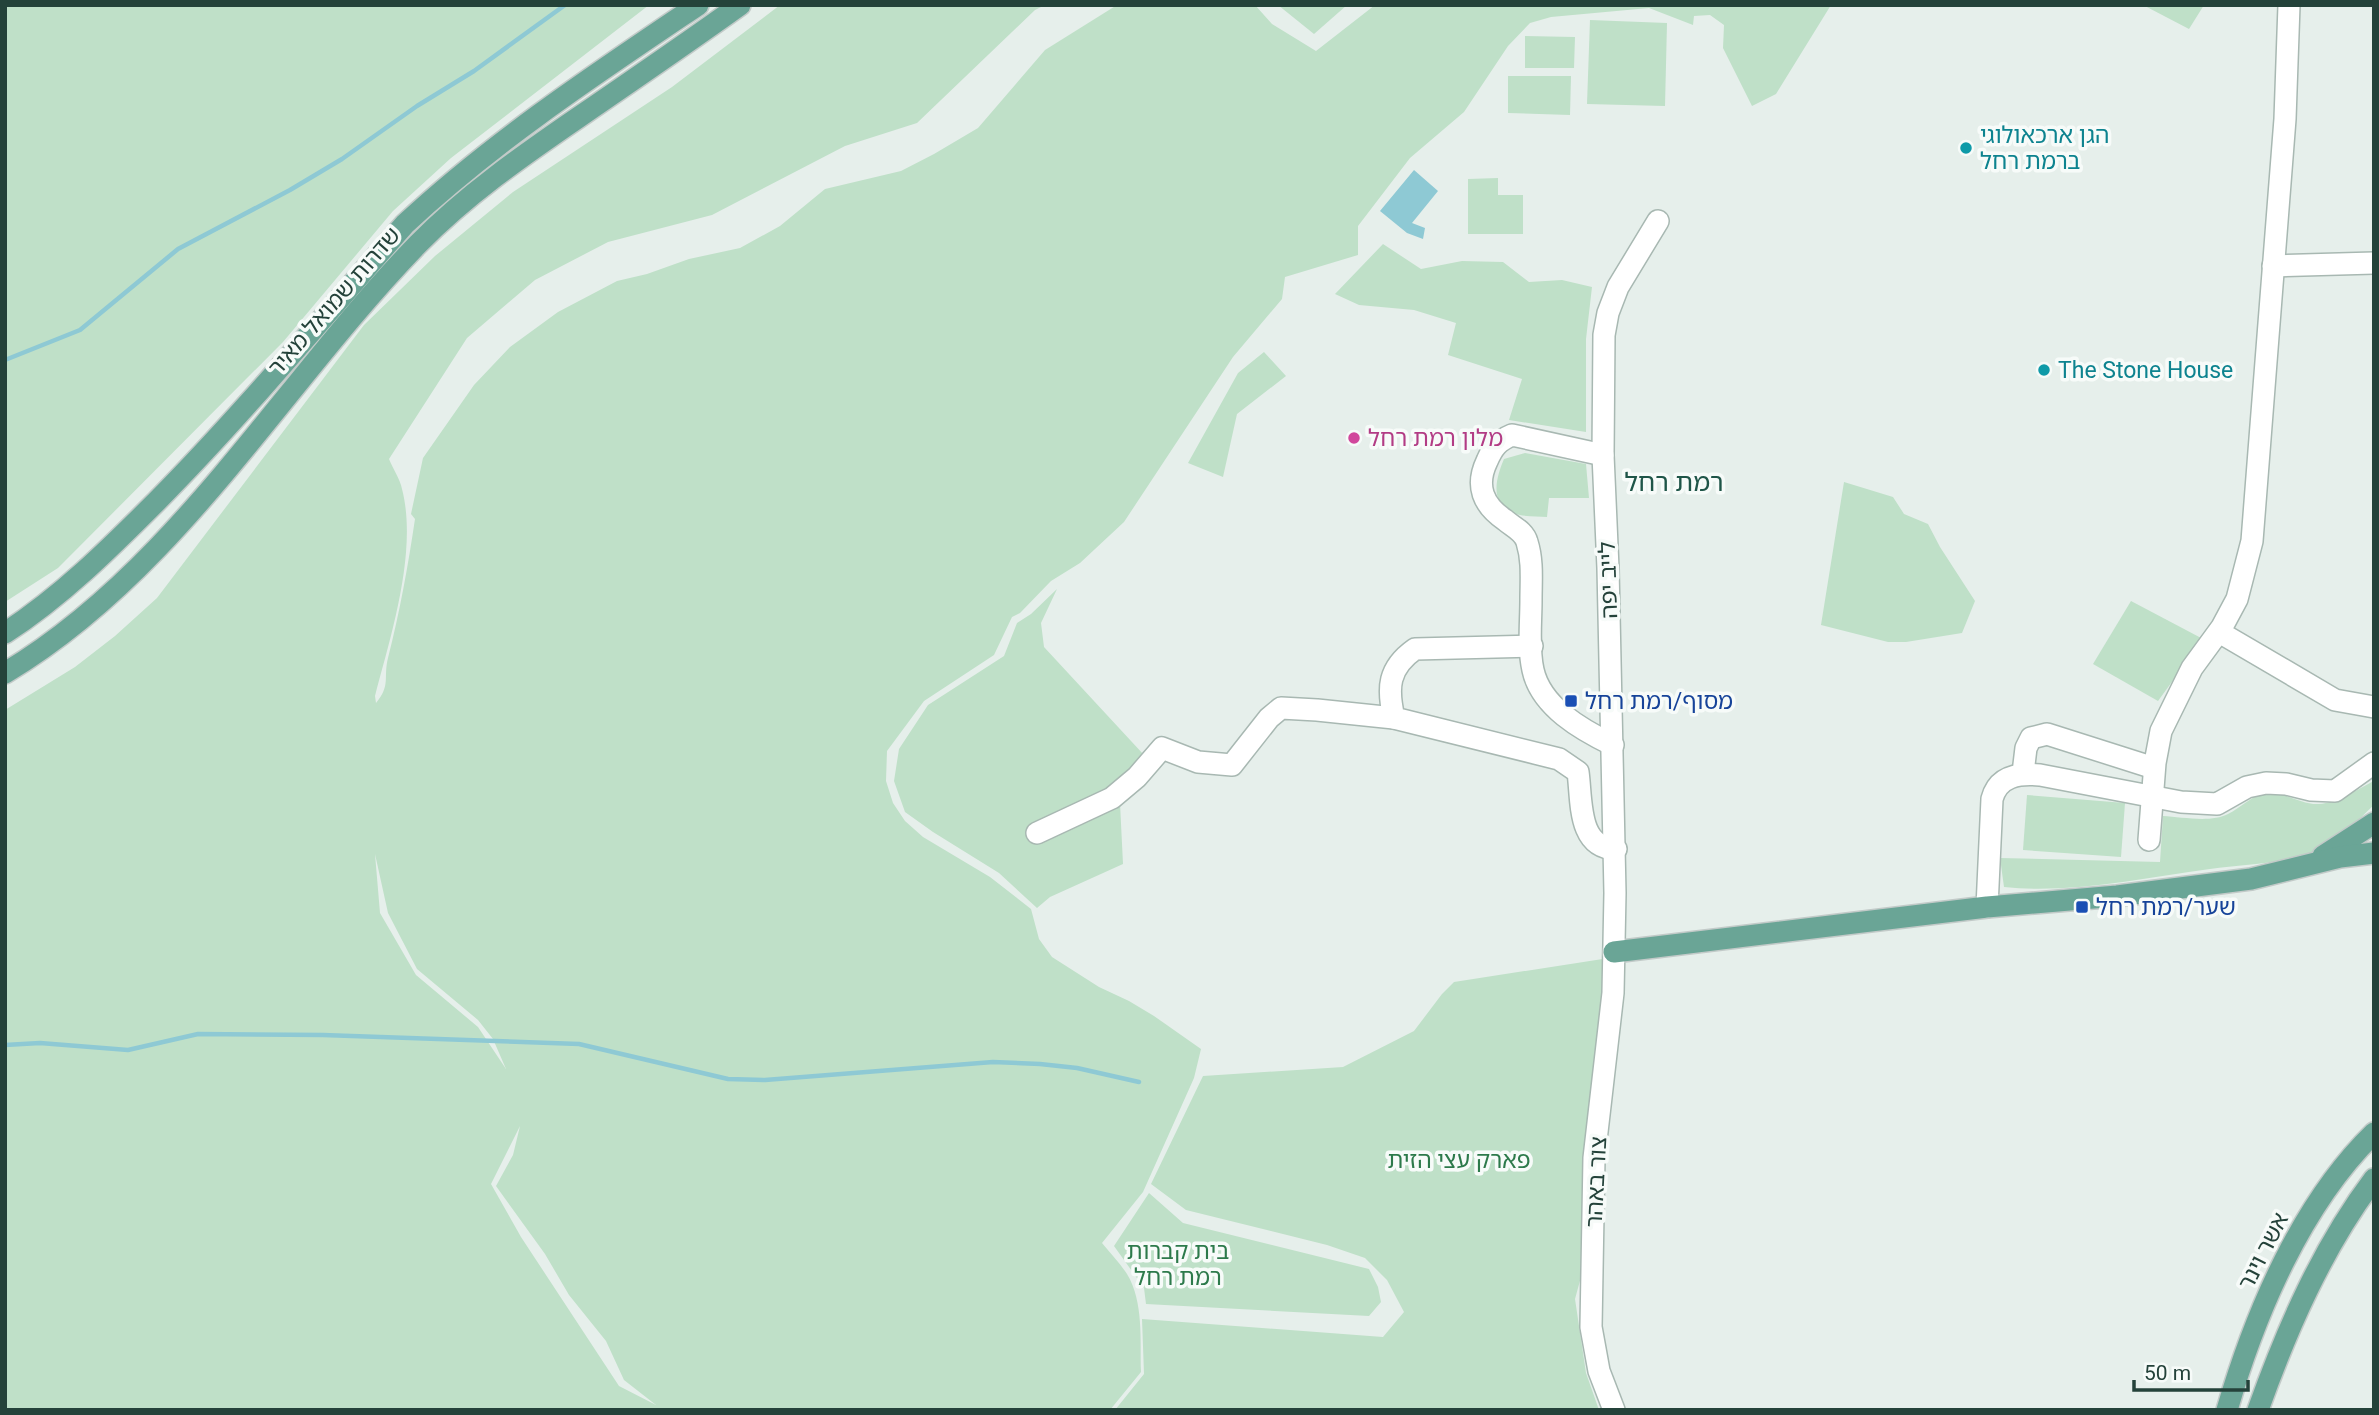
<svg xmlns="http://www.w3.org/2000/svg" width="2379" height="1415" viewBox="0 0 2379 1415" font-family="Roboto,'Noto Sans Hebrew',sans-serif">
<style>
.green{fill:#bfe0c8;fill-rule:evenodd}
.water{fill:#8ec9d4}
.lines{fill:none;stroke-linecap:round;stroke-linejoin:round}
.stream{stroke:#8ec9d4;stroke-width:4.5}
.minor-casing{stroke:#a8b8b2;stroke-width:24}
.major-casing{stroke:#c2cac8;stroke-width:24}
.minor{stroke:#fff;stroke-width:21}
.major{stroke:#6aa596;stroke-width:21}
.culture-dot{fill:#0f9aa8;stroke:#f7fbf9;stroke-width:2.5}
.hotel-dot{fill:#d1479c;stroke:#f7fbf9;stroke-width:2.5}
.transit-dot{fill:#1a4fb4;stroke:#f7fbf9;stroke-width:2.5}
.labels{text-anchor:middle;stroke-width:7;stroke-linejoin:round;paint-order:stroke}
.culture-label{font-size:23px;fill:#0d838f;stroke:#f7fbf9;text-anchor:start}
.street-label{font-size:23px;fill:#24423a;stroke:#f7fbf9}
.hotel-label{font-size:23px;fill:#b23c85;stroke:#f7fbf9;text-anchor:start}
.transit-label{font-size:23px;fill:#164399;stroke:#f7fbf9;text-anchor:start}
.park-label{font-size:23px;fill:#2d7a4b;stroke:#f7fbf9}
.quarter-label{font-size:26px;fill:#1f5548;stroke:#f7fbf9}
</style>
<rect width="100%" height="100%" fill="#e6efeb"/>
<g class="green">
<path d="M 5,5 L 649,5 L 451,158 L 393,211 L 283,342 L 58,568 L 5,602 Z"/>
<path d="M 780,5 L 1045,5 L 1035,10 L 917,123 L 845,146 L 712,215 L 608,242 L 535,280 L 467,338 L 389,459 C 393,469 400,479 402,489 C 418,551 391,635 375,696 L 376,703 C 391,685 383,678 388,658 C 400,611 408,566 415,519 L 411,514 L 423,458 L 474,385 L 510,347 L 558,312 L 617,281 L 647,274 L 689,259 L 740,248 L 780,226 L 825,189 L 901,171 L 934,154 L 978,128 L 1045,50 L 1117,5 L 1255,5 L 1272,24 L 1316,51 L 1375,5 L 1831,5 L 1776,94 L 1752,106 L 1723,48 L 1724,25 L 1710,15 L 1694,16 L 1693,25 L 1649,8 L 1551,17 L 1530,23 L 1508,46 L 1464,112 L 1410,158 L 1358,226 L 1358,255 L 1285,277 L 1282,299 L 1233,357 L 1124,522 L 1080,563 L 1051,581 L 1020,613 L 1012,617 L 994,655 L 924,701 L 887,751 L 886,781 L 893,803 L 905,821 L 923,837 L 990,877 L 1031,909 L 1039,939 L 1052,957 L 1099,987 L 1129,1001 L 1154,1016 L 1201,1049 L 1194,1078 L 1143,1192 L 1102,1243 C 1110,1253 1120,1263 1127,1274 C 1144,1302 1140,1341 1141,1372 L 1110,1410 L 664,1410 L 661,1408 L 661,1410 L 5,1410 L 5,710 L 75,667 L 115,636 L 157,598 L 364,325 L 435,256 L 513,192 L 672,87 ZM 375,854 L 388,913 L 417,969 L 478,1020 L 493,1039 L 506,1069 L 478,1027 L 416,975 L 380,913 ZM 520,1126 L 513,1155 L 496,1186 L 545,1254 L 569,1295 L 606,1341 L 624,1380 L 656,1405 L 619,1386 L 521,1237 L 491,1184 Z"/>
<path d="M 1278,5 L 1347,5 L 1314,34 Z"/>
<path d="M 2143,5 L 2204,5 L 2189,29 Z"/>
<path d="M 1590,20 L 1667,23 L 1665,106 L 1587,104 Z"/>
<path d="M 1525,36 L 1575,37 L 1574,68 L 1525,68 Z"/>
<path d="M 1508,76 L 1571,76 L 1570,115 L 1508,113 Z"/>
<path d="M 1498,178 L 1498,195 L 1523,195 L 1523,234 L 1468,234 L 1468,179 Z"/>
<path d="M 1383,244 L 1421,269 L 1462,261 L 1503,262 L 1529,282 L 1562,280 L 1592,287 L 1586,339 L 1586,432 L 1509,420 L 1522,379 L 1448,355 L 1456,323 L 1414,310 L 1359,305 L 1335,294 Z"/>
<path d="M 1264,352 L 1286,376 L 1237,414 L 1223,477 L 1188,463 L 1238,373 Z"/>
<path d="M 1525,453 L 1586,464 L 1589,498 L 1549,498 L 1547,517 C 1537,516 1522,517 1513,513 C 1489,503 1496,478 1504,459 Z"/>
<path d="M 1844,482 L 1893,497 L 1904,514 L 1928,524 L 1940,547 L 1975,601 L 1962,633 L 1906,642 L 1888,642 L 1821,625 Z"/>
<path d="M 1057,589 L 1041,623 L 1044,647 L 1144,755 L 1119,783 L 1123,864 L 1050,897 L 1037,908 L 999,873 L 933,832 L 905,812 L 894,781 L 899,749 L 928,705 L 1004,656 L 1017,623 L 1031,614 Z"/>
<path d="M 2131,601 L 2203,639 L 2158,701 L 2093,664 Z"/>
<path d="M 2374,781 L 2374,805 C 2359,819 2343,836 2325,846 C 2292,864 2247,864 2210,869 C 2142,878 2072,894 2004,887 L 2000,858 L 2160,862 L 2163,816 C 2182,817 2211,823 2228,814 C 2241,808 2250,796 2266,793 C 2284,791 2301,805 2319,804 C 2337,803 2358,789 2374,781 Z"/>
<path d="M 2027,795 L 2125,803 L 2121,857 L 2023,850 Z"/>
<path d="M 1609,958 L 1590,1244 L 1575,1299 L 1586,1373 L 1599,1410 L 1115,1410 L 1144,1374 L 1142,1319 L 1383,1337 L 1404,1312 L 1387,1280 L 1365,1258 L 1327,1245 L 1186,1210 L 1151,1184 L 1203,1076 L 1343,1067 L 1414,1031 L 1442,994 L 1454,982 Z"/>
<path d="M 1149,1193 L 1183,1223 L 1369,1269 L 1378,1287 L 1381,1302 L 1369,1316 L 1146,1304 L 1144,1288 L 1114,1246 Z"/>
</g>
<path class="water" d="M 1414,170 L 1438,191 L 1412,223 L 1425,228 L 1423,239 L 1407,233 L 1380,211 Z"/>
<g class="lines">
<g class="stream">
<path d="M 5,360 L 80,330 L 178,249 L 290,190 L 342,159 L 417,106 L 474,71 L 565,5"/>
<path d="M 5,1045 L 40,1043 L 128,1050 L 198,1034 L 323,1035 L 579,1044 L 728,1079 L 765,1080 L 993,1062 L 1040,1064 L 1077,1068 L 1139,1082"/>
</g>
<defs>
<g id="minor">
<path d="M 2273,266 L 2374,263"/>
<path d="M 1603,455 L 1512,435 C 1498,441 1493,447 1487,461 C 1475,486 1483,505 1505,520 C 1513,527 1524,531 1527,542 C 1533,561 1531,580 1531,600 C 1531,623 1528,648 1533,670 C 1541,707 1582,730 1613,745"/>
<path d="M 2219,632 L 2335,700 L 2374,707"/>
<path d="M 1532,646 L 1415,649 C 1388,668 1387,688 1394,718 L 1559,759 L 1578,772 C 1582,800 1577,848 1616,849"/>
<path d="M 2023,773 L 2026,748 L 2031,738 L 2047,734 L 2154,768"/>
<path d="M 1037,833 L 1112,798 L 1137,777 L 1162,748 L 1198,762 L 1232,765 L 1269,718 L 1281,708 L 1317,710 L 1394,718"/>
<path d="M 2149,840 L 2155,763 L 2161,731 L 2192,668 L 2222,627 L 2237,599 L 2252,541 L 2285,119 L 2289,5"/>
<path d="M 1987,907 L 1992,799 C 1998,776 2019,773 2040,775 L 2181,802 L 2217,804 L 2247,787 L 2266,783 L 2286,784 L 2311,790 L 2335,791 L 2374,763"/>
<path d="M 1614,1410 L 1599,1371 L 1591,1327 L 1594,1158 L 1613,993 L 1615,893 L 1608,568 L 1603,455 L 1604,335 L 1608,313 L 1618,287 L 1658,221"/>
</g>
<g id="major">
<path d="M 5,633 C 62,596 109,549 157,501 C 244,413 323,317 405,224 C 494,141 597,73 698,5"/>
<path d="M 5,673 C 176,571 281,385 418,244 C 466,195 522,156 579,117 C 633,80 687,43 740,5"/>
<path d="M 2323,856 L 2374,823"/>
<path d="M 1614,952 L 1987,907 L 2117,896 L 2251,879 L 2340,857 L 2374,853"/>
<path d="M 2227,1410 C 2255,1314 2301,1204 2374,1133"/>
<path d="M 2258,1410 C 2287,1329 2322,1248 2374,1179"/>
</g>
</defs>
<use href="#minor" class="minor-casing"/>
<use href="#major" class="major-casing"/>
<use href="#minor" class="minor"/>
<use href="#major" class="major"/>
</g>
<g class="culture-dot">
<circle cx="1966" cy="148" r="7"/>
<circle cx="2044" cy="370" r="7"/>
</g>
<circle class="hotel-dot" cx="1354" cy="438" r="7"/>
<g class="transit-dot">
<rect x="1564" y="694" width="14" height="14" rx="3.5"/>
<rect x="2075" y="900" width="14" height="14" rx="3.5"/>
</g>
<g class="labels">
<g class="culture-label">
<text x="1980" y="143">הגן ארכאולוגי<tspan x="1980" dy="26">ברמת רחל</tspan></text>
<text x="2058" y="378">The Stone House</text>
</g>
<g class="street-label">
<text transform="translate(334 301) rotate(-49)" y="8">שדרות שמואל מאיר</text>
<text transform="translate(1608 580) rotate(-92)" y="8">לייב יפה</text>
<text transform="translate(1596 1182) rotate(-87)" y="8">צור באהר</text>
<text transform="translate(2263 1251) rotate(-63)" y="8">אשר וינר</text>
</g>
<g class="hotel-label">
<text x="1368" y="446">מלון רמת רחל</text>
</g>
<g class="transit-label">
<text x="1585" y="709">מסוף/רמת רחל</text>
<text x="2096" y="915">שער/רמת רחל</text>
</g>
<g class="park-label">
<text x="1459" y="1168">פארק עצי הזית</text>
<text x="1178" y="1259">בית קברות<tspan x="1178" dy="26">רמת רחל</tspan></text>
</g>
<g class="quarter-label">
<text x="1674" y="491">רמת רחל</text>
</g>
</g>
<rect width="2379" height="1415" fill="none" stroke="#24423a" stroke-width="14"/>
<path d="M2134 1380v10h114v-10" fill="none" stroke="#24423a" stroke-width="3.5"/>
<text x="2144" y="1380" font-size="21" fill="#24423a" stroke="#f7fbf9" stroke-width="5" paint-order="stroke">50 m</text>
</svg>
